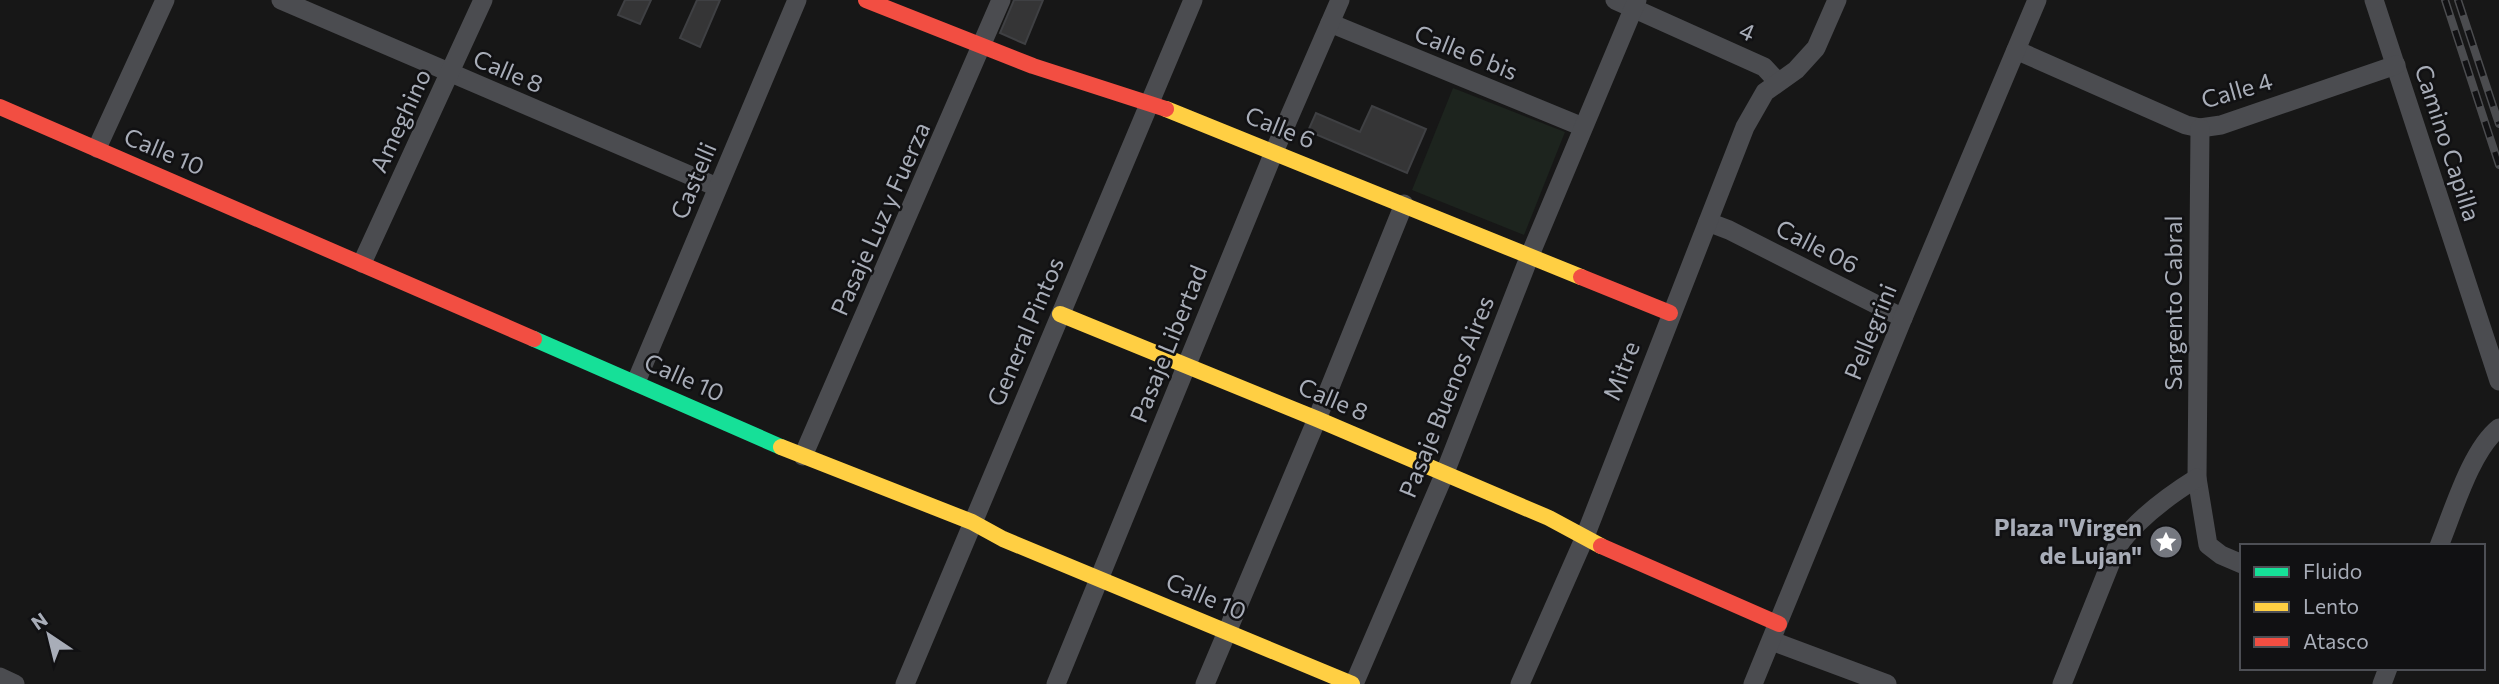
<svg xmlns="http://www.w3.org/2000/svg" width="2499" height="684" viewBox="0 0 2499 684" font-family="Commissioner,sans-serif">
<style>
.green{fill:#1d241e}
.building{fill:#353536;stroke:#3f4043;stroke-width:2}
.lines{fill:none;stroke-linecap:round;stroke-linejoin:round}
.street{stroke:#4b4c50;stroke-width:19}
.fast{stroke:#16e098;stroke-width:16}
.slow{stroke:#ffcf43;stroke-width:16}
.jam{stroke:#f24e42;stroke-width:16}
.rail-casing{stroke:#4b4c4f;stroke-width:8}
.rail{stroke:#111113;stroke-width:5;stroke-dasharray:16;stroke-linecap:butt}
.labels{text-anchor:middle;stroke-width:5;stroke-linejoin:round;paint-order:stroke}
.street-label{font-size:24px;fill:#a8adb8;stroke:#111113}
.poi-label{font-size:24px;font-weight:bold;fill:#a8adb8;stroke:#111113;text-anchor:end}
</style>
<rect width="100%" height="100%" fill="#171717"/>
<path class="green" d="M 1453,88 L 1565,132 L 1524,235 L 1412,190 Z"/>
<g class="building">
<path d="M 625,0 L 651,0 L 640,24 L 618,15 Z"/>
<path d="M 697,0 L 720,0 L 700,47 L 680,38 Z"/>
<path d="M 1014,0 L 1043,0 L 1025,44 L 1000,33 Z"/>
<path d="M 1372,106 L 1426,129 L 1407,173 L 1308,131 L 1316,113 L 1360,132 Z"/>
</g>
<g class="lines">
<g class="street">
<path d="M 281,0 L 717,187"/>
<path d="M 1615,0 L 1764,67 L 1778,82"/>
<path d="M 2374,0 L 2499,381"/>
<path d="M 1330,23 L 1583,127"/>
<path d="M 2016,50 L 2186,125 L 2200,128 L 2221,125 L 2396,65"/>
<path d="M 2200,128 L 2197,478 L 2208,545 L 2221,555 L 2242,564"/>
<path d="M 97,148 L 165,0"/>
<path d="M 1708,222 L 1729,230 L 1903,318"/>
<path d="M 362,263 L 483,0"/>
<path d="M 636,382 L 797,0"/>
<path d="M 803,456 L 1001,0"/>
<path d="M 2439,546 C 2453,512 2471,450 2499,428"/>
<path d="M 1772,641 L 1887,684"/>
<path d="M 0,677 L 15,684"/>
<path d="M 905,684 L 1193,0"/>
<path d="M 1056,684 L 1274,152 L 1340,0"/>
<path d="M 1205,684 L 1317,419 L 1404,204"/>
<path d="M 1354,684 L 1444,475 L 1530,255 L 1637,0"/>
<path d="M 1520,684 L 1584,539 L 1745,127 L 1765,92 L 1796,70 L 1816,48 L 1837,0"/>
<path d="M 1753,684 L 1903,318 L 2037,0"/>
<path d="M 2062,684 L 2117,547 C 2137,519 2168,496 2197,478"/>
<path d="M 2382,684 L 2388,668"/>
</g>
<path class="fast" d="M 534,339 L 781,447"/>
<g class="slow">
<path d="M 1166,109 L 1581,277"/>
<path d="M 1060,314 L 1317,419 L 1549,518 L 1601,546"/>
<path d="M 781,447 L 972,522 L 1003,539 L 1352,684"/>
</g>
<g class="jam">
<path d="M 866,0 L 1033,66 L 1166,109"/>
<path d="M 0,107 L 534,339"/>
<path d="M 1581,277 L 1670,313"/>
<path d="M 1601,546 L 1779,624"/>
</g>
<defs>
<g id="rail">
<path d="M 2445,0 L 2499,165"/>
<path d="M 2458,0 L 2499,124"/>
</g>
</defs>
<use href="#rail" class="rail-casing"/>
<use href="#rail" class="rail"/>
</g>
<defs>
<symbol id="sight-disc" viewBox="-11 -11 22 22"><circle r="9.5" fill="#757880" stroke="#111113"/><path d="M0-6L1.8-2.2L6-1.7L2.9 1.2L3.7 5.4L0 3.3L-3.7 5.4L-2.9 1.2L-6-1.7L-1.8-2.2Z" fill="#fff"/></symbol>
</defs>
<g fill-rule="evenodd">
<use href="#sight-disc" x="2147" y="523" width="38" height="38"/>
</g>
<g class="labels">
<g class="street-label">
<text transform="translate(1747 32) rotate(24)" y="8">4</text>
<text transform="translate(1466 53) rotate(22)" y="8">Calle 6 bis</text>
<text transform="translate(508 72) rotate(23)" y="8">Calle 8</text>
<text transform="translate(2237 91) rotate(-16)" y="8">Calle 4</text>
<text transform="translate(401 121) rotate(-65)" y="8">Ameghino</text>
<text transform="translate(1280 128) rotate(22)" y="8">Calle 6</text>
<text transform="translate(2447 143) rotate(72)" y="8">Camino Capilla</text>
<text transform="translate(164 152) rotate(23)" y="8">Calle 10</text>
<text transform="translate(694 181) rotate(-67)" y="8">Castelli</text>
<text transform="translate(881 219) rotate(-66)" y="8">Pasaje Luz y Fuerza</text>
<text transform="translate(1817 247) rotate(27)" y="8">Calle 06</text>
<text transform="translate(2174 303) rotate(-90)" y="8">Sargento Cabral</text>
<text transform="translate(1026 332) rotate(-67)" y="8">General Pintos</text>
<text transform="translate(1871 332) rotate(-68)" y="8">Pellegrini</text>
<text transform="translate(1169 344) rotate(-68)" y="8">Pasaje Libertad</text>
<text transform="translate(1622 371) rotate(-69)" y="8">Mitre</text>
<text transform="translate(684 378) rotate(24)" y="8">Calle 10</text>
<text transform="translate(1447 397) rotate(-68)" y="8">Pasaje Buenos Aires</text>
<text transform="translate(1333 400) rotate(23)" y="8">Calle 8</text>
<text transform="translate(1206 597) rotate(23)" y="8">Calle 10</text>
</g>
<g class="poi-label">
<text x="2142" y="536">Plaza "Virgen<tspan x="2142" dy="28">de Lujan"</tspan></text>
</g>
</g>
<rect x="2240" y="544" width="245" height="126" fill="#111113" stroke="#4d4f55" stroke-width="2"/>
<rect x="2254" y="567" width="35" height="10" fill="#16e098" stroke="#4d4f55" stroke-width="2"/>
<text x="2303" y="579" font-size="21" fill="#a8adb8">Fluido</text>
<rect x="2254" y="602" width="35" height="10" fill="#ffcf43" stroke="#4d4f55" stroke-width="2"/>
<text x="2303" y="614" font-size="21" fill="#a8adb8">Lento</text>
<rect x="2254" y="637" width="35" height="10" fill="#f24e42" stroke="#4d4f55" stroke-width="2"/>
<text x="2303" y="649" font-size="21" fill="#a8adb8">Atasco</text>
<g transform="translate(49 635) rotate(325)" stroke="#111113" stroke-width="5" paint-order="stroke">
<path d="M0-5L12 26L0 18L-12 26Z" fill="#a8adb8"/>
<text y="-10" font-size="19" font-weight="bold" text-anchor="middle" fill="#a8adb8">N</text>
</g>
</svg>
